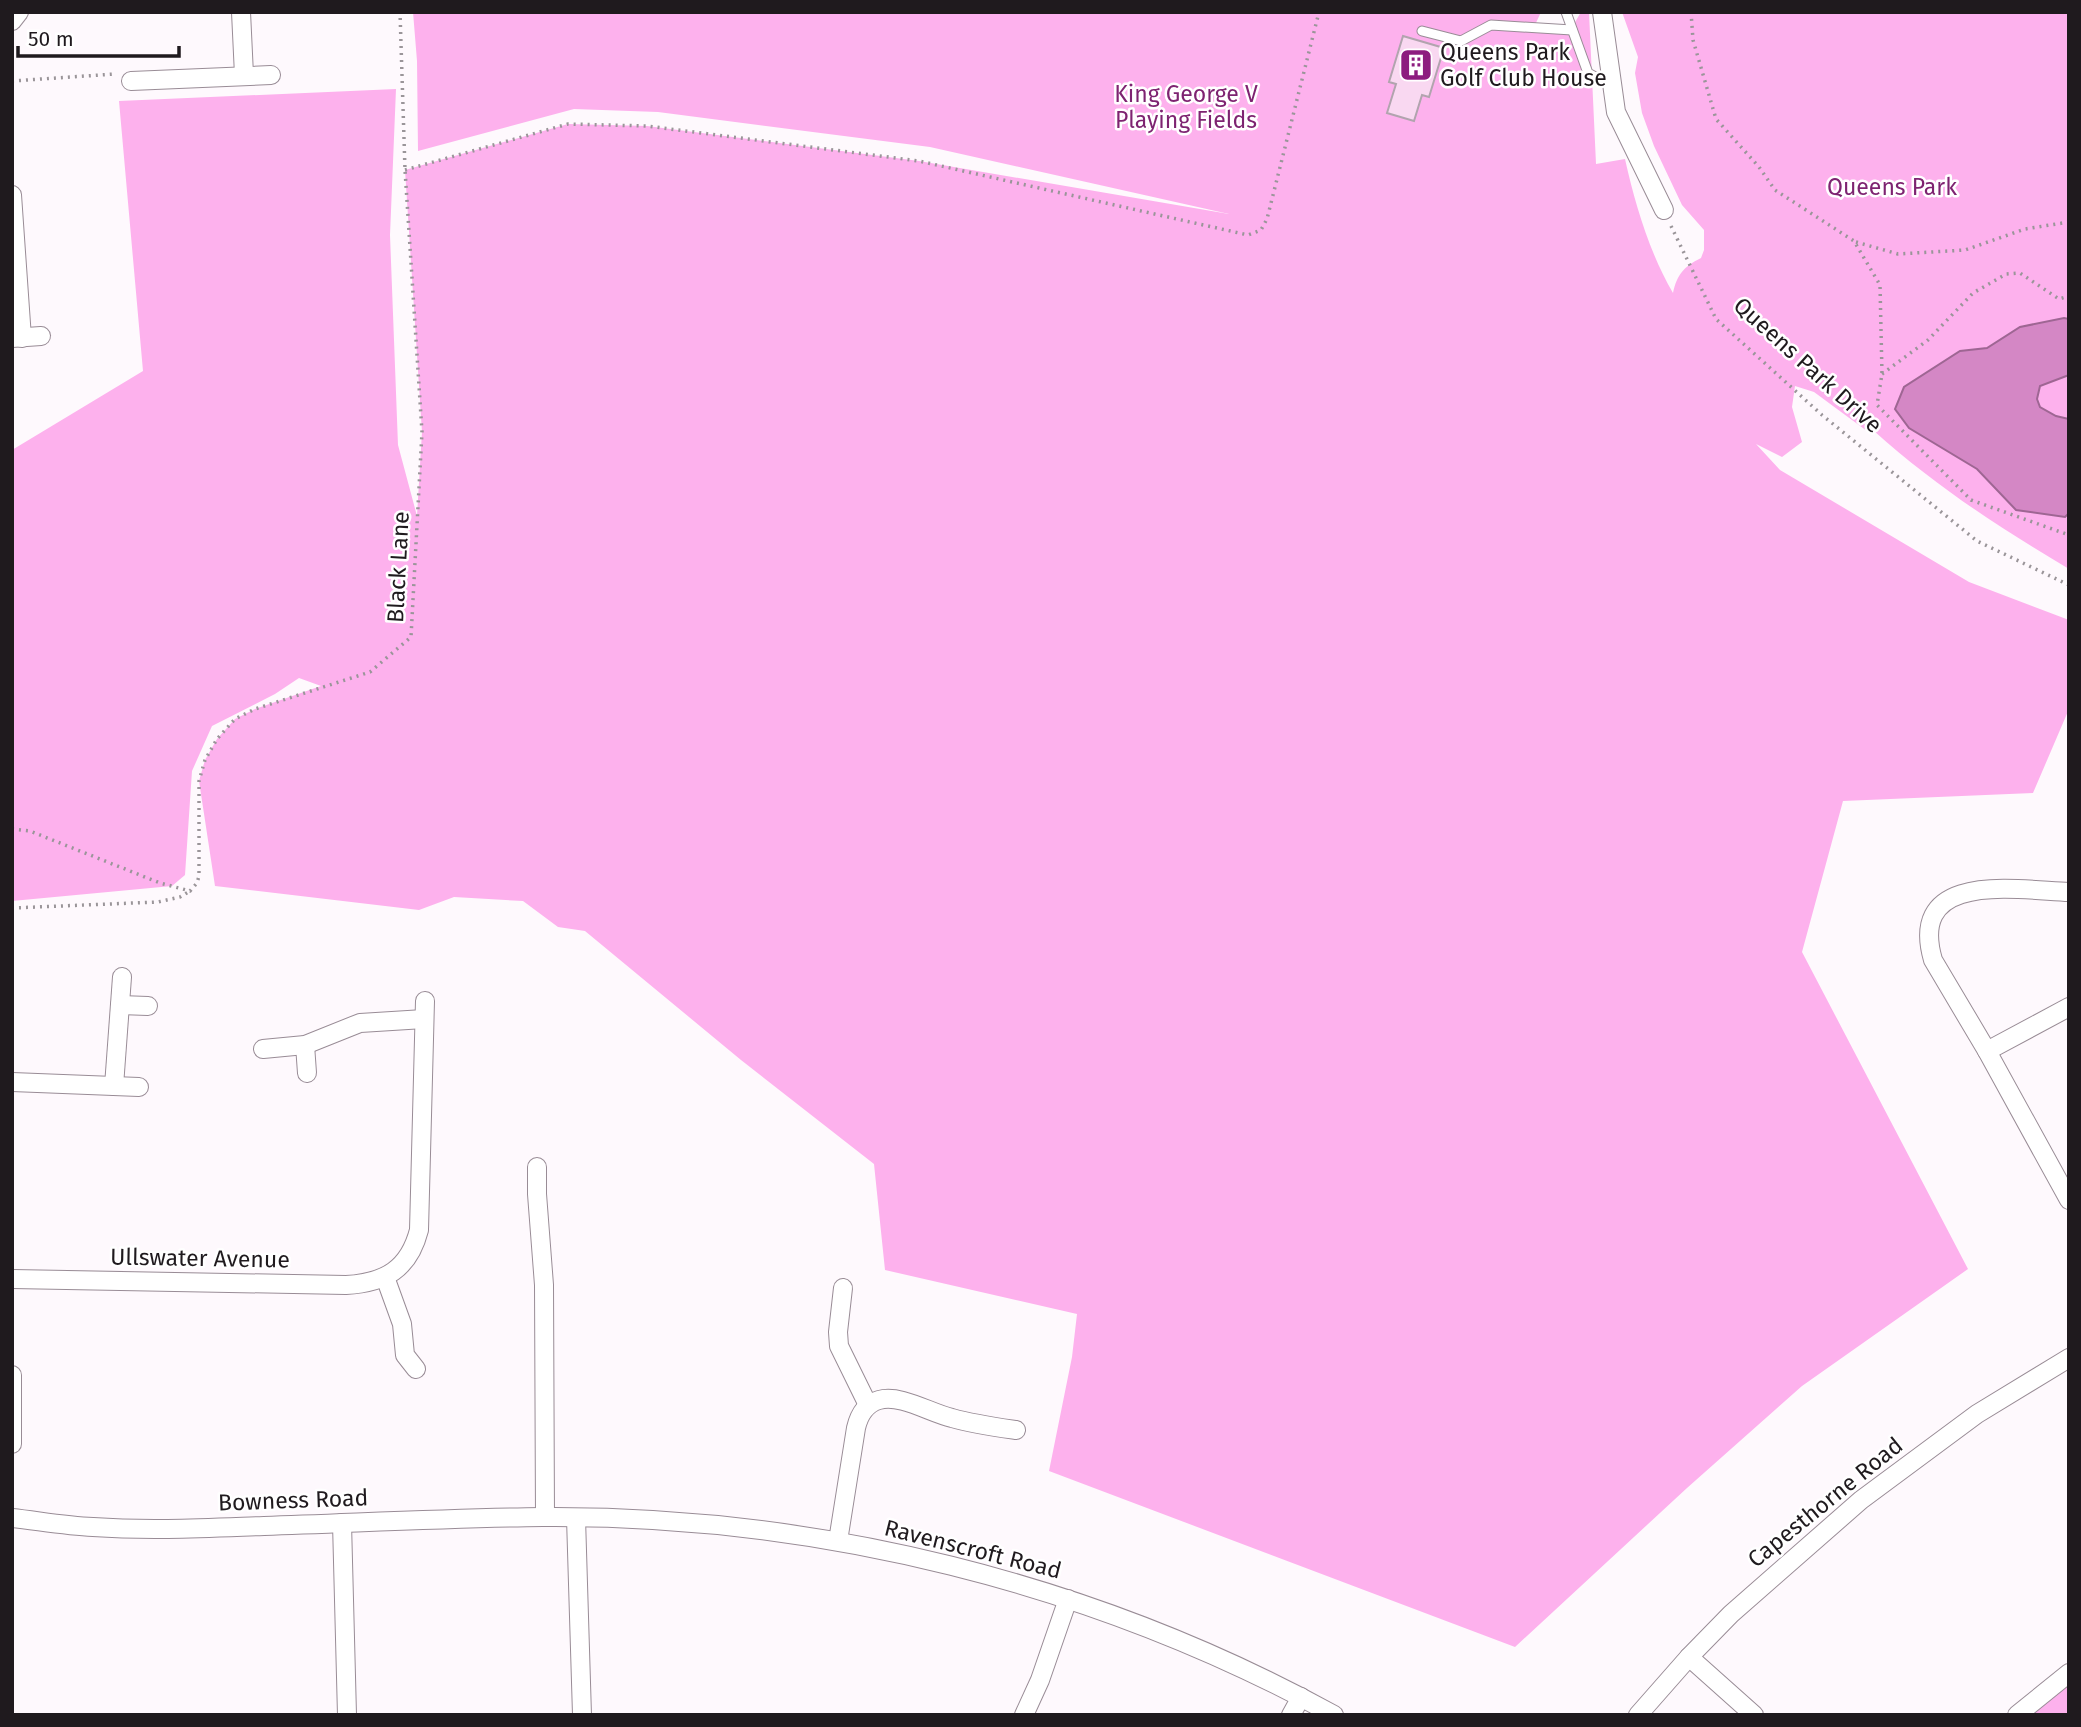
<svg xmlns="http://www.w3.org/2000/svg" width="2081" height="1727" viewBox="0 0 2081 1727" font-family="'Fira Sans',sans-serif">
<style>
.green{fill:#fdb1ed}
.water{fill:#d487c5;stroke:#9e6693;stroke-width:2}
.building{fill:#f9d8f1;stroke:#b1a4ae;stroke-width:2}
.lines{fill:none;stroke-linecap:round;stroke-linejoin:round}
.lane-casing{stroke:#998c96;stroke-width:11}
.street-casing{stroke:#998c96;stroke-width:20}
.path{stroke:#9a9599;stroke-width:3.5;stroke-dasharray:2 5;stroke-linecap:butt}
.lane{stroke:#fff;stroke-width:9}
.street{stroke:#fff;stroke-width:18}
.labels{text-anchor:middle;stroke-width:5;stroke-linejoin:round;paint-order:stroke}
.poi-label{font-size:23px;fill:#1f1a1e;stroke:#fff;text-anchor:start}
.park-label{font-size:23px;fill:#7e2371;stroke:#fff}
.street-label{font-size:23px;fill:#1f1a1e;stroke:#fff}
</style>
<rect width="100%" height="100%" fill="#fef9fd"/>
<g class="green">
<path d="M 413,12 L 1541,12 L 1535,25 L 1571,29 L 1581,12 L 1589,12 L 1596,164 L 1625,159 C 1635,204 1650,254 1673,293 C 1677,275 1683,267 1701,258 L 1704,250 L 1704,230 L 1682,205 L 1654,146 L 1642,113 L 1635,73 L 1638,57 L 1622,12 L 2069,12 L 2069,569 C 2000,528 1934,485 1874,431 L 1871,434 L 1814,392 L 1795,386 L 1792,407 L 1802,442 L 1782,457 L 1756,444 L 1780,470 L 1969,582 L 2069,620 L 2069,709 L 2033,793 L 1843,801 L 1802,952 L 1968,1269 L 1802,1386 L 1687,1488 L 1515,1647 L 1049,1471 L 1072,1357 L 1077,1314 L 885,1270 L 874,1164 L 741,1060 L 585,931 L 558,927 L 523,901 L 454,897 L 419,910 L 215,886 L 199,781 L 205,760 L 217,739 L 235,719 L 255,709 L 321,686 L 299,678 L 275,694 L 212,726 L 192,771 L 185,875 L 172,886 L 12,901 L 12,450 L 143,371 L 119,101 L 396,89 L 390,235 L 398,445 L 417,516 L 422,432 L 405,170 L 568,124 L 647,126 L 919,161 L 1229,214 L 930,147 L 658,112 L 574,109 L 418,151 L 417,61 Z"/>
<path d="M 2069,1673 L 2069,1715 L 2017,1715 Z"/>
</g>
<path class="water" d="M 2064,318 L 2069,319 L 2069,375 L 2040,386 L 2037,399 L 2040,407 L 2056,416 L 2069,419 L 2069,513 L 2065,517 L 2016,510 L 1977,469 L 1909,428 L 1895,409 L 1904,387 L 1960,351 L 1987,348 L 2020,327 Z"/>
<path class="building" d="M 1403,36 L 1444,48 L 1429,97 L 1422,95 L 1414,121 L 1387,113 L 1396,84 L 1389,82 Z"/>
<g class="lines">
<defs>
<g id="lane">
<path d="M 1566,12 L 1588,73 L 1612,86"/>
<path d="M 1422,31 L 1461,41 L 1491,25 L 1572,30"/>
</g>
<g id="street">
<path d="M 241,12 L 244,75"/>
<path d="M 1602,12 L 1616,112 L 1664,210"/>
<path d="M 12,21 L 19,12"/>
<path d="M 131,81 L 271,75"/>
<path d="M 12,195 L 22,338"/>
<path d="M 12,338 L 41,336"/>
<path d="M 2069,892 C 2017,890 1907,870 1933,960 L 1987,1051 L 2069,1200"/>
<path d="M 120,1005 L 148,1006"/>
<path d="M 305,1045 L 307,1073"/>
<path d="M 263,1049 L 305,1045 L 360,1023 L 424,1019"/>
<path d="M 1987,1051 L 2069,1007"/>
<path d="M 12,1082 L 139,1087"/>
<path d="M 114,1086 L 122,977"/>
<path d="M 537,1167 L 537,1194 L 544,1285 L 545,1517"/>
<path d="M 385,1277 L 402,1324 L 405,1355 L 416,1369"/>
<path d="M 12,1279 L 346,1285 C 385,1283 409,1269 419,1230 L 425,1001"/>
<path d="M 843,1288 L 838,1332 L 839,1346 L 868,1405"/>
<path d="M 12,1375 L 12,1444"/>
<path d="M 12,1518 C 39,1521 66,1526 93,1527 C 150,1531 207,1528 264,1526 C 357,1523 450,1518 543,1517 C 817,1515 1094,1583 1334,1715"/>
<path d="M 576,1518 L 582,1715"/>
<path d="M 342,1523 L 347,1715"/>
<path d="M 838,1541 L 856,1428 C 859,1415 865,1404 879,1400 C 901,1394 930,1413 952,1418 C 973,1424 995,1427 1016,1430"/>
<path d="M 1689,1657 L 1754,1715"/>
<path d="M 1024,1715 L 1040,1680 L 1068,1599"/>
<path d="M 1291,1715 L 1301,1697"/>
<path d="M 1638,1715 L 1689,1657 L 1731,1614 L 1861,1500 L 1977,1414 L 2069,1358"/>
<path d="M 2017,1715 L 2069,1673"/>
</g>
</defs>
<use href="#lane" class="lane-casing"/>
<use href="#street" class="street-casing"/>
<g class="path">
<path d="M 1691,12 L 1693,40 L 1716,119 L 1759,167 L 1775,190 L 1854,241 L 1880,285 L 1882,374 L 1877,405 L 1971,500 L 2069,535"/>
<path d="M 12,81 L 115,74"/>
<path d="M 405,170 L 568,124 L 647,126 L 919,161 L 1248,235 L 1261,230 L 1267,219 L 1319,12"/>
<path d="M 1671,226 L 1716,319 L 1822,415 L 1977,541 L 2069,585"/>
<path d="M 1856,242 L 1898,254 L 1965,250 L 2025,229 L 2069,222"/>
<path d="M 1882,374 L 1928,340 L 1973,293 L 2006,274 L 2020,273 L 2059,299 L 2069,296"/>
<path d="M 12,829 L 30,831 L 160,883 L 190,891 L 197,883 L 199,876 L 199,781 L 205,760 L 217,739 L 235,719 L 255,709 L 370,672 L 411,637 L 422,432 L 405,170 L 400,12"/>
<path d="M 12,908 L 158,902 L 180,897 L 190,891"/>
</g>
<use href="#lane" class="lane"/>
<use href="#street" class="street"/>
</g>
<defs>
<symbol id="building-square" viewBox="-11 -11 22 22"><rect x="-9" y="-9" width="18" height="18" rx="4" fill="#8d1d7f" stroke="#fff"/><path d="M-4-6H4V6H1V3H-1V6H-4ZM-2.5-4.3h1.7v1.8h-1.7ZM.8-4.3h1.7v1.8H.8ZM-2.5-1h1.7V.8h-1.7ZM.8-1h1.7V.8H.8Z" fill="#fff"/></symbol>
</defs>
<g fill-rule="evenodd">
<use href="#building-square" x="1397" y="46" width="38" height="38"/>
</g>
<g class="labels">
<g class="poi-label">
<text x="1440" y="60">Queens Park<tspan x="1440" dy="26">Golf Club House</tspan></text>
</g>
<g class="park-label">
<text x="1186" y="102">King George V<tspan x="1186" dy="26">Playing Fields</tspan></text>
<text x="1892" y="195">Queens Park</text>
</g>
<g class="street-label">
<text transform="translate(1808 365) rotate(42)" y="8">Queens Park Drive</text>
<text transform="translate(398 567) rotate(-87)" y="8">Black Lane</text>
<text transform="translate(200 1258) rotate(1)" y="8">Ullswater Avenue</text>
<text transform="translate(293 1500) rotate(-2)" y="8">Bowness Road</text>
<text transform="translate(1825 1502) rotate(-39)" y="8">Capesthorne Road</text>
<text transform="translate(973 1549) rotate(14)" y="8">Ravenscroft Road</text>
</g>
</g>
<rect width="2081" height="1727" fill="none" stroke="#1f1a1e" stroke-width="28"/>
<path d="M18 46v10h161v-10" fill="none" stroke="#1f1a1e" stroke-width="3.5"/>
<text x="28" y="46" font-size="21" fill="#1f1a1e" stroke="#ffffff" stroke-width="5" paint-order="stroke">50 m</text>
</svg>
